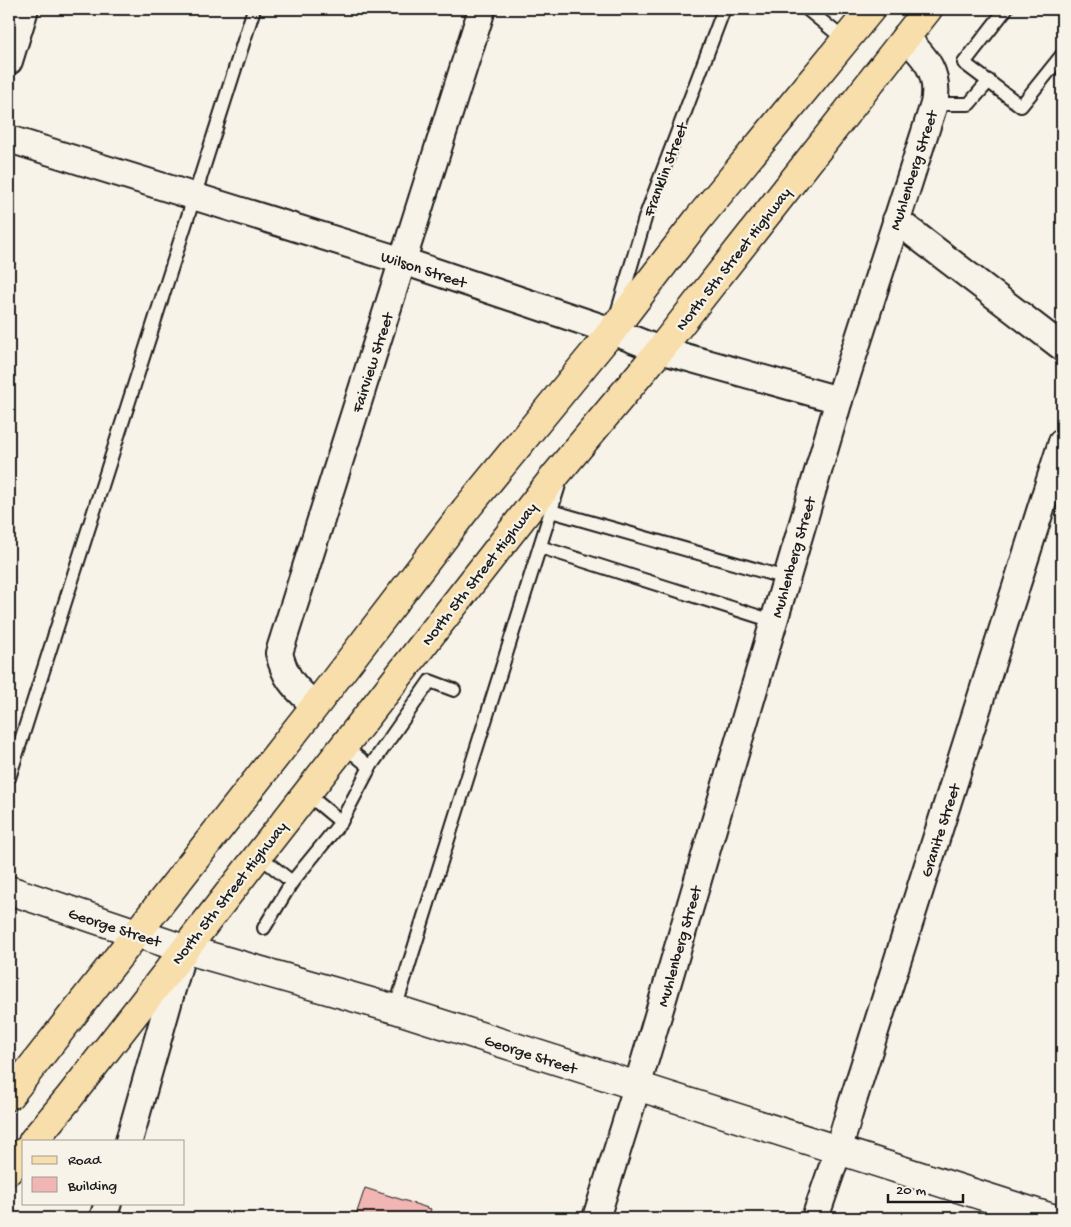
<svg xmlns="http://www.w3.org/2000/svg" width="1071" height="1227" viewBox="0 0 1071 1227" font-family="'Gochi Hand',sans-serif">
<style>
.building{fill:#f1b5b3;stroke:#1c1c1c}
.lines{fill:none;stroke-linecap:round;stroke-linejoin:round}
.service-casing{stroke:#1c1c1c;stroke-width:16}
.minor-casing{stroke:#1c1c1c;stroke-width:30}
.tertiary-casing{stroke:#1c1c1c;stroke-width:31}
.primary-casing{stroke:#1c1c1c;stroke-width:31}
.service{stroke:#f7f3e8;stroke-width:12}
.minor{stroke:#f7f3e8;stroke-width:26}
.tertiary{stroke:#f7f3e8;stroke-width:28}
.primary{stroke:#f8deab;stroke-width:28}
.labels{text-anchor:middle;stroke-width:4.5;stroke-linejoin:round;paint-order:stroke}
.street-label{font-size:16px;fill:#1c1c1c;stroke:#f7f3e8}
</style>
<rect width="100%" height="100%" fill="#f7f3e8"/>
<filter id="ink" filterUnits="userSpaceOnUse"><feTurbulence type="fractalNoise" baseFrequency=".02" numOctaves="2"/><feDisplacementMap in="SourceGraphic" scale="10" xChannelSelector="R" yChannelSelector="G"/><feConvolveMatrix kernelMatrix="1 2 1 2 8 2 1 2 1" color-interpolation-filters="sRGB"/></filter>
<g filter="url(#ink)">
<path class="building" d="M 365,1188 L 431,1209 L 428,1218 L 355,1218 Z"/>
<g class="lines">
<defs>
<g id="service">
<path d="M 807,9 L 845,40"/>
<path d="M 1006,9 L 964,63 L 1021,106 L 1062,55"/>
<path d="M 934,104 L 969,104 L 989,81"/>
<path d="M 618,310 L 646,215 L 724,9"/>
<path d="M 551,511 L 786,578"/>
<path d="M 540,547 L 773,621"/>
<path d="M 343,745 L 370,767"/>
<path d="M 9,778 L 254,9"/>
<path d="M 306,793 L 341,822"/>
<path d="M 258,855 L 292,882 L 341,822 L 370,767 L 430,681 L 454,690"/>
<path d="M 264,928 L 292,882"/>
<path d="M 395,1009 L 560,482"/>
</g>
<g id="minor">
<path d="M 9,61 L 25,9"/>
<path d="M 9,139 L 403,261 L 612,331 L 660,350 L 839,400"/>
<path d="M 896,220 L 1062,347"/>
<path d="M 315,706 C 295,687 286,681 279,653 L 482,9"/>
<path d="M 129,1141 L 182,954"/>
<path d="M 103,1218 L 108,1203"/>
<path d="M 596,1218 L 637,1087 L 839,400 L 934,104 C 940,73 926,58 905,37"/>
<path d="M 815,1218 L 838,1151 L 851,1107 L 1062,442"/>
</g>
<path id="tertiary" d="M 9,890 L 184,949 L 395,1009 L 1052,1218"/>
<g id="primary">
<path d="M 9,1096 L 315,706 L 466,509 L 612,331 L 699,218 L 871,9"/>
<path d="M 33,1141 L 68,1099 L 554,477 L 660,350 L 928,9"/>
<path d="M 9,1170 L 24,1152"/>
</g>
</defs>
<use href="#service" class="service-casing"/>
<use href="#minor" class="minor-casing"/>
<use href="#tertiary" class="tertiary-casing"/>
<use href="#primary" class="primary-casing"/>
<use href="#service" class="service"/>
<use href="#minor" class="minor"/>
<use href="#tertiary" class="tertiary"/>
<use href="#primary" class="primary"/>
</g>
</g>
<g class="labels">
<g class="street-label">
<text transform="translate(664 169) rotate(-69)" y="6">Franklin Street</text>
<text transform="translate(912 170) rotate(-72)" y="6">Muhlenberg Street</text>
<text transform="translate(732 258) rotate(-52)" y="6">North 5th Street Highway</text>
<text transform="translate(424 268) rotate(18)" y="6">Wilson Street</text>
<text transform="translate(371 362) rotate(-72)" y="6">Fairview Street</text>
<text transform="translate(792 557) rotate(-74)" y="6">Muhlenberg Street</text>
<text transform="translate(478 573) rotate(-52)" y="6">North 5th Street Highway</text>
<text transform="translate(939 830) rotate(-72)" y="6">Granite Street</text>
<text transform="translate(228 892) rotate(-52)" y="6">North 5th Street Highway</text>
<text transform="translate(115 926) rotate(18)" y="6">George Street</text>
<text transform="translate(678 946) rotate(-74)" y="6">Muhlenberg Street</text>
<text transform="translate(531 1053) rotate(18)" y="6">George Street</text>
</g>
</g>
<rect width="1071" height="1227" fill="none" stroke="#f7f3e8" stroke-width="30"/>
<rect x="15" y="15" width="1041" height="1197" fill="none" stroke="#1c1c1c" stroke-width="2" filter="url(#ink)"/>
<rect x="22" y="1140" width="162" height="65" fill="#f7f3e8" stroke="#9f9d96"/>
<rect x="32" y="1156" width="25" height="8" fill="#f8deab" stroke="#9f9d96"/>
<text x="68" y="1164" font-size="15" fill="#1c1c1c">Road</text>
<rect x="32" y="1177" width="25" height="15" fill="#f1b5b3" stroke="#9f9d96"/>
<text x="68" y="1190" font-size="15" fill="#1c1c1c">Building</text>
<path d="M888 1194v8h75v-8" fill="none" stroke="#1c1c1c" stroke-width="2.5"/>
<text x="896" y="1194" font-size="15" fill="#1c1c1c" stroke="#f7f3e8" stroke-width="4" paint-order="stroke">20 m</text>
</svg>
